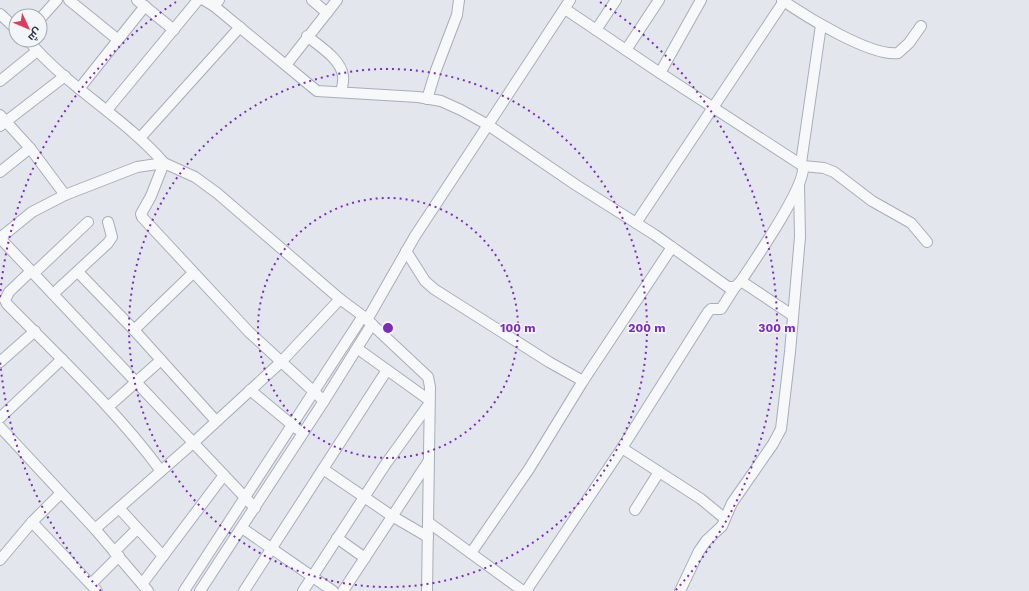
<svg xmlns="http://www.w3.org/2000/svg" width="1029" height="591" viewBox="0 0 1029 591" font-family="'Work Sans',Cairo,sans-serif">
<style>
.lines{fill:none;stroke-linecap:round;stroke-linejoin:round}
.minor-casing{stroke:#a7aeb8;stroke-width:12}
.minor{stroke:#f6f8fa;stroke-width:10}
.ring{fill:none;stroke:#7b2cbf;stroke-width:2;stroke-dasharray:2 4}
.centre{fill:#7b2cbf;stroke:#f3f6f9;stroke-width:2}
.ring-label{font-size:12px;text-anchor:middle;font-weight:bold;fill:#7b2cbf;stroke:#f3f6f9;stroke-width:3;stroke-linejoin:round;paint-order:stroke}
</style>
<rect width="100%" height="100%" fill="#e3e7ed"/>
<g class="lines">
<defs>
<g id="minor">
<path d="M 69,0 L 117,39"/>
<path d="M 137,0 L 174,30"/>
<path d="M 204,0 L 214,6 L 219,0"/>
<path d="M 312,0 L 327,13"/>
<path d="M 782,0 C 805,16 871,57 898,53 L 909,43 L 921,26"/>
<path d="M 214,6 L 317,91 L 418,97 L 441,101 L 461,110 L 488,125 L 576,185 L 655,235 L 728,287 L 735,287 L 741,281 C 754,261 806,187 803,166 L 660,73 L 565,9"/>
<path d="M 0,14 L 16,29"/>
<path d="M 40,19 L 57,0"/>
<path d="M 596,30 L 616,0"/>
<path d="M 307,36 C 319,46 341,59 343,76 C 344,81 342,87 341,92"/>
<path d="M 28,40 C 67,87 124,117 164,163 L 151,196 L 141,214 L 142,217 L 249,332 L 324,401"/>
<path d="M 626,50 L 659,0"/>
<path d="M 286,65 L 337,0"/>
<path d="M 660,73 L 701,0"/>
<path d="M 0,81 L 37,51"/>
<path d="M 79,89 L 145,6"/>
<path d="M 427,99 L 436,70 L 457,15 L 459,0"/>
<path d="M 107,110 L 198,0"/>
<path d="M 0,115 L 30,148 L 65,195"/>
<path d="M 0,126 L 65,76"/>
<path d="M 140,138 L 240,27"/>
<path d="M 801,163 L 821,25"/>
<path d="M 803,166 L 824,168 L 834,172 L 872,201 L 911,223 L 927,242"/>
<path d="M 0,172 L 30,148"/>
<path d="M 636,223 L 784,1"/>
<path d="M 0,238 L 32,212 L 65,195 L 137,167 L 164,163 L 195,177 L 217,193 L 340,299 L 363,316 L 428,377 L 430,387 L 427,591"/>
<path d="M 0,238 L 255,508"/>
<path d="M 406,251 L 425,281 L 434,289 L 549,362 L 583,381"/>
<path d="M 31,271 L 9,292 L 5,300 L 7,304 C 60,358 116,410 161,471"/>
<path d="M 78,272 L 134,330 L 216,421"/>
<path d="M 34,273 L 88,222"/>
<path d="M 741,281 L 792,315"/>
<path d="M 53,294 L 108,243 L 112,237 L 108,222"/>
<path d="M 367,320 L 415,236 L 570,0"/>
<path d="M 134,330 L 193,273"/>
<path d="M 358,349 L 429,400"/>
<path d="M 0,362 L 35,331"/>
<path d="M 250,390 L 297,429"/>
<path d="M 108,407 L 161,360"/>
<path d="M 0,418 L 62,359"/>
<path d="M 0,427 L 95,529 L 148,591"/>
<path d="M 622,448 L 701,499 L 724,518"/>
<path d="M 323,469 L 392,516 L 428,537"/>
<path d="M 119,508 L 163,556"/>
<path d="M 635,510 L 659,472"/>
<path d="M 32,522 L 97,591"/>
<path d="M 428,522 L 523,591"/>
<path d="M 242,528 L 333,591"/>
<path d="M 95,529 L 193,443 L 281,362 L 340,299"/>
<path d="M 337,538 L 365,558"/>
<path d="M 114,552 L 137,529"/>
<path d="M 471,553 L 529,469 L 583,381 L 672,247"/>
<path d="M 0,560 L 32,522 L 61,493"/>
<path d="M 91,584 L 119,556"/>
<path d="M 142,584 L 224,475"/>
<path d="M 184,591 L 363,316"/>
<path d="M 200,591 L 324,401 L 372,324"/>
<path d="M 244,591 L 387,370"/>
<path d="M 303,591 L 385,465 L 429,404"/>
<path d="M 343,591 L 428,462"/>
<path d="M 526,591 L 622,448 L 708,312 L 711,309 L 721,309 L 735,287"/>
<path d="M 680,591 L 699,551 L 706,541 L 722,526 L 732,503 L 773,444 L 781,429 L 790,352 L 800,237 L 799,185"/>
</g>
</defs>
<use href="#minor" class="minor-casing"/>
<use href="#minor" class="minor"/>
</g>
<g class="ring">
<circle cx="388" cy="328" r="130"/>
<circle cx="388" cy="328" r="259"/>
<path d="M101 591A389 389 0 0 1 0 359M0 297A389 389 0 0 1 176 2M600 2A389 389 0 0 1 675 591"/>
</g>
<circle cx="388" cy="328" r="6" class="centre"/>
<g class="ring-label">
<text x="518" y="332">100 m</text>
<text x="647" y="332">200 m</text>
<text x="777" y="332">300 m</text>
</g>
<g transform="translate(28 28) rotate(134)"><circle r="19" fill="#f3f6f9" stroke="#a2a9b2"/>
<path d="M0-3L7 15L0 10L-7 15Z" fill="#dd3c5b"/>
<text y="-6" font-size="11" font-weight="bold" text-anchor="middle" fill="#283547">ش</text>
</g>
</svg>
